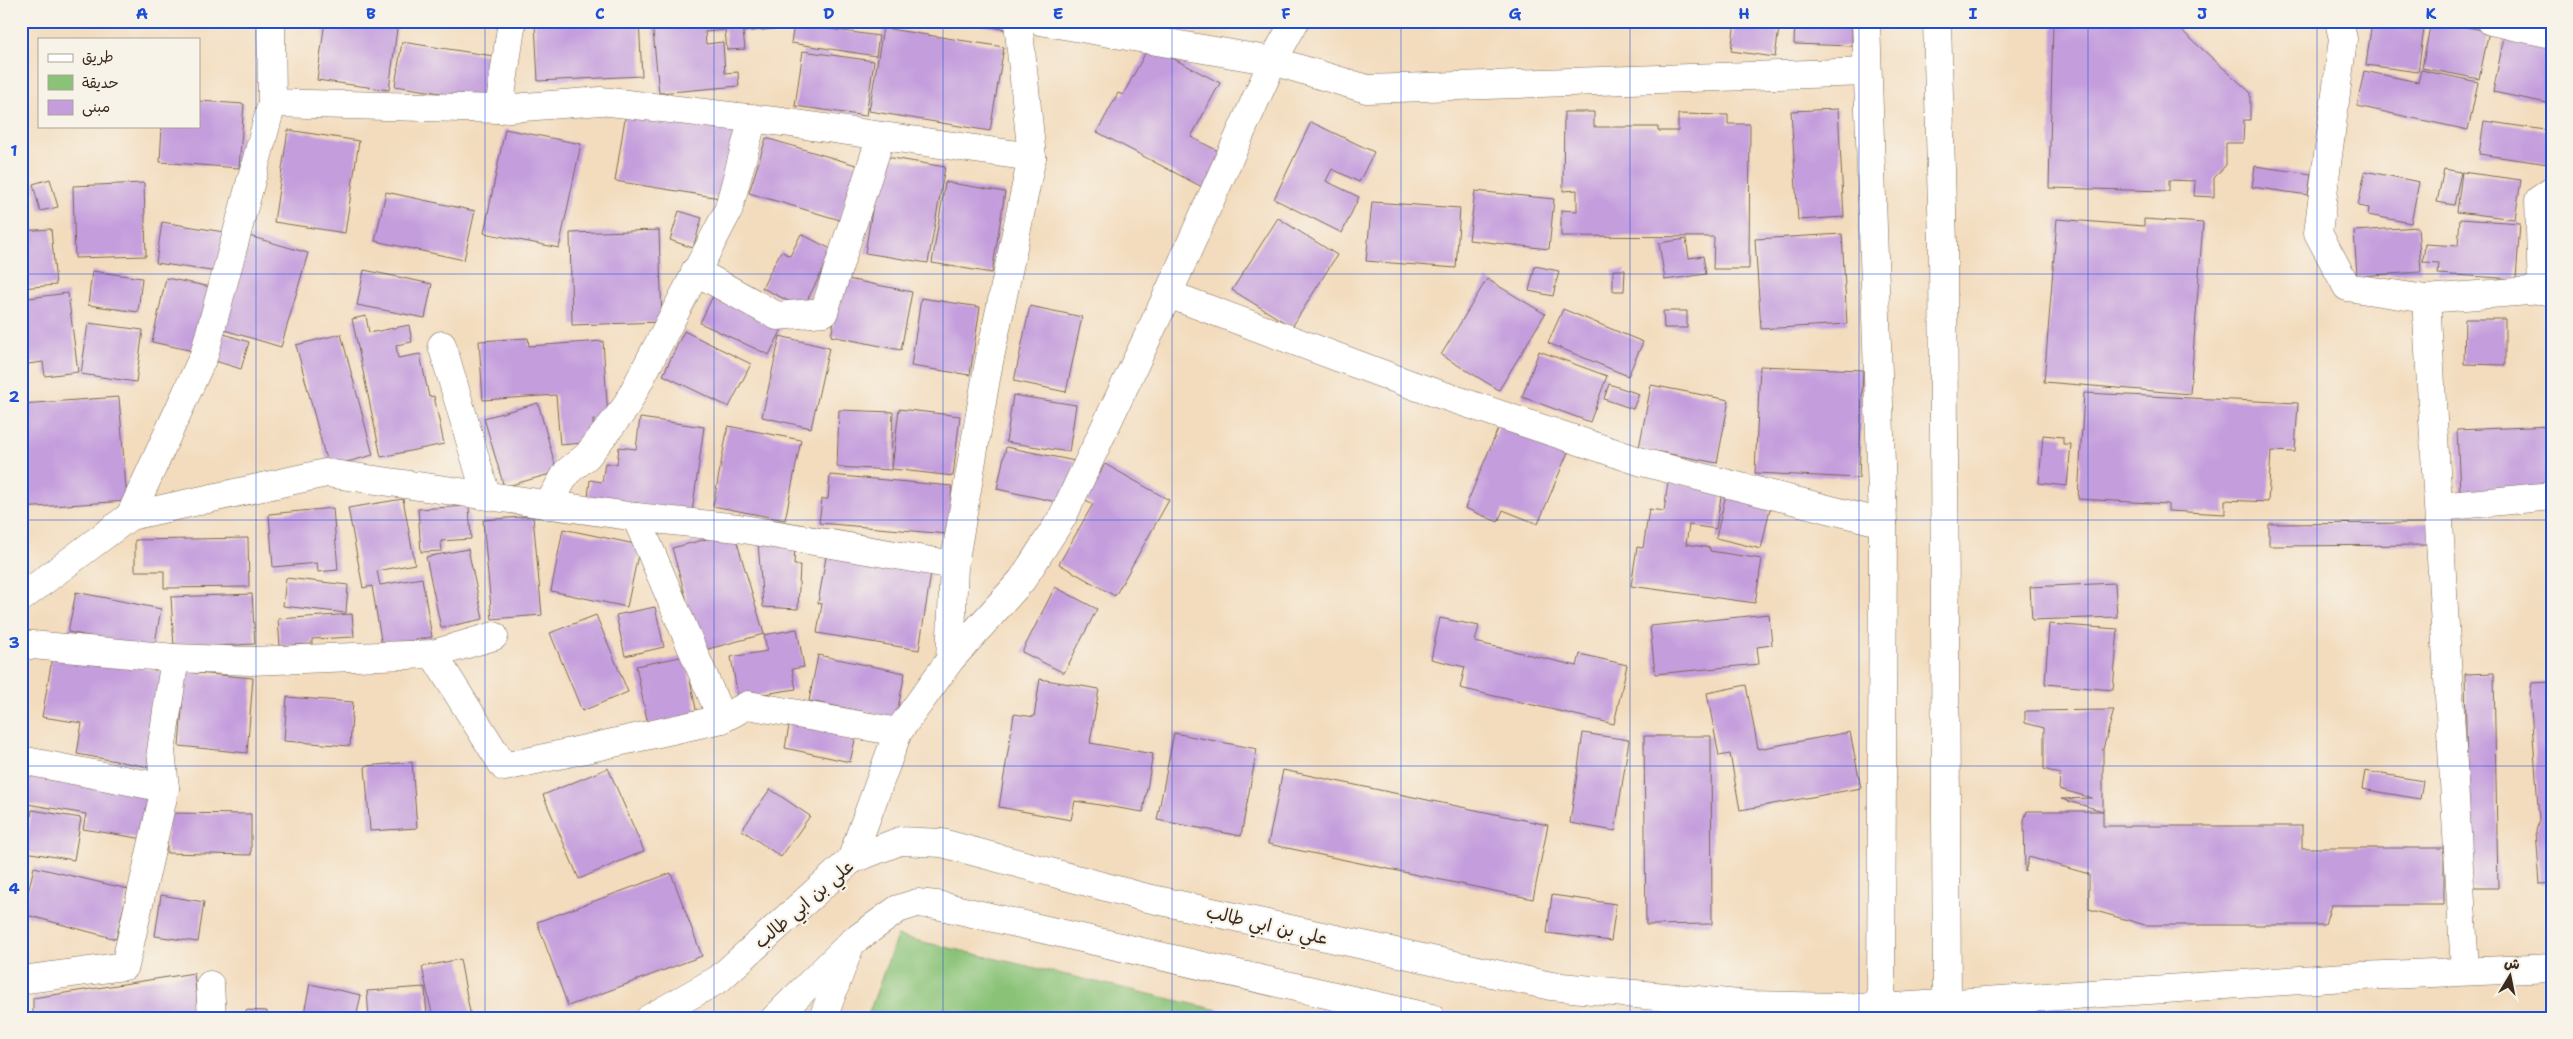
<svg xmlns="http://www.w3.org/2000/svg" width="2573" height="1039" viewBox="0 0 2573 1039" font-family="'Shantell Sans','Playpen Sans Arabic',sans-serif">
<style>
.green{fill:#8ac378;stroke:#62764b}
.building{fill:#c49ddd}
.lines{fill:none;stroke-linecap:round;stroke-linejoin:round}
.minor-casing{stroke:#7b6856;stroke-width:29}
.tertiary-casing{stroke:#7b6856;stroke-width:29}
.secondary-casing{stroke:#7b6856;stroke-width:29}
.minor{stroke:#fff;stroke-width:28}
.tertiary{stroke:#fff;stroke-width:28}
.secondary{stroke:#fff;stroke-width:28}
.grid{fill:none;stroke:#1d4ed8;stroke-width:1;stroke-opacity:0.55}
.labels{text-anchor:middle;stroke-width:4.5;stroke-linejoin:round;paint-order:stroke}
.street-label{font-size:18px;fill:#3b2a1e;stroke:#f7f3e8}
.neatline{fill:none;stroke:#1d4ed8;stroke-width:2}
.grid-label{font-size:16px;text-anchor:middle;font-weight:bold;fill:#1d4ed8}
</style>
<rect width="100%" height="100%" fill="#f7f3e8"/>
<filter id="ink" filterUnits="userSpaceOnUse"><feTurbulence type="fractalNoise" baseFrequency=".02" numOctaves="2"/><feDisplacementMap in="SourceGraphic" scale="10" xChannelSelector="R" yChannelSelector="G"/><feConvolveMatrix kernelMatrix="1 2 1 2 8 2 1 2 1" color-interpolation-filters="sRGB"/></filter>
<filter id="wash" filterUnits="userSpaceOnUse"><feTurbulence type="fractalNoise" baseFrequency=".0096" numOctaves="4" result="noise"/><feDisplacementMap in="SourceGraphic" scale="20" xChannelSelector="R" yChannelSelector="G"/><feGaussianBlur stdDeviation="1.12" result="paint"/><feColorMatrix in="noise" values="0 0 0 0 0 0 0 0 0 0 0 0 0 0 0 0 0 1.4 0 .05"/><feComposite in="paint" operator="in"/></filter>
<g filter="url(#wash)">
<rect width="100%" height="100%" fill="#f3dcbd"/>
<path class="green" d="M 897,936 L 1253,1018 L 867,1018 Z"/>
<g id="blocks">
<g class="building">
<path d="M 325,21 L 398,21 L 389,90 L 317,80 Z"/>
<path d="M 537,21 L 639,21 L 642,76 L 538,81 L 535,23 Z"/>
<path d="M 652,21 L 774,21 L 775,29 L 743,32 L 745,49 L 727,50 L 725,30 L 705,32 L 706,44 L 723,42 L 725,73 L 738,72 L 739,86 L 659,93 Z"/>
<path d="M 958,21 L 1009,21 L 1008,30 Z"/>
<path d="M 1735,21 L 1780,21 L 1775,57 L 1731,51 Z"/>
<path d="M 1795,21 L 1852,21 L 1852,46 L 1794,44 Z"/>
<path d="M 2053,21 L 2172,22 L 2250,92 L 2250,120 L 2244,120 L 2243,143 L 2226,143 L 2226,165 L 2214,178 L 2214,197 L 2194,196 L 2195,181 L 2169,180 L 2169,191 L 2049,188 Z"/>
<path d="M 2372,21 L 2425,22 L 2418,72 L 2366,65 Z"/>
<path d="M 2431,21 L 2489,31 L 2479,79 L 2422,68 Z"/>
<path d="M 794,24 L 879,36 L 876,56 L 791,43 Z"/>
<path d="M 883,28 L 1004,47 L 990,131 L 869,111 Z"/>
<path d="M 2504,37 L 2552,46 L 2552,104 L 2493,92 Z"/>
<path d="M 402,42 L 500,57 L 493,101 L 395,86 Z"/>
<path d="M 1149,46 L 1220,83 L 1191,137 L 1224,154 L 1206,189 L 1097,132 L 1118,93 L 1123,95 Z"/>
<path d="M 803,51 L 874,61 L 866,116 L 795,106 Z"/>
<path d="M 2421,70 L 2478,82 L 2468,130 L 2357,106 L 2364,71 L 2418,82 Z"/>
<path d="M 199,101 L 244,104 L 239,168 L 160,162 L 162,126 L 199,126 Z"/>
<path d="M 627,106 L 739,124 L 726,199 L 615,181 Z"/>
<path d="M 1838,109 L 1844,217 L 1798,220 L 1791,111 Z"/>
<path d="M 1564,112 L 1594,112 L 1594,127 L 1658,127 L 1658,131 L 1678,131 L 1678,114 L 1728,115 L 1728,124 L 1750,124 L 1749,269 L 1713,269 L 1714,237 L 1561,236 L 1561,210 L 1577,211 L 1577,190 L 1563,191 Z"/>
<path d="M 2484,121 L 2552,131 L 2548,164 L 2479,154 Z"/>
<path d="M 1311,122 L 1374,152 L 1359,182 L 1332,169 L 1326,181 L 1359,197 L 1342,233 L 1274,199 Z"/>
<path d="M 505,129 L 581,144 L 559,248 L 484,233 Z"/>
<path d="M 288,130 L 359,141 L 345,233 L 274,222 Z"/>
<path d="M 766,138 L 866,168 L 861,186 L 851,183 L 840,220 L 749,193 Z"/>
<path d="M 881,156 L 945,167 L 928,263 L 865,253 Z"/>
<path d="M 2255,166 L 2311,174 L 2308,195 L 2252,187 Z"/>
<path d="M 2444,169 L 2461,172 L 2454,205 L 2437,202 Z"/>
<path d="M 2365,171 L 2419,182 L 2411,223 L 2368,215 L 2369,208 L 2358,206 Z"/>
<path d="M 2462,172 L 2521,180 L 2515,219 L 2457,212 Z"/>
<path d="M 50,179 L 58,207 L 40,211 L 33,184 Z"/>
<path d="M 945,182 L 1005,192 L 992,273 L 932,263 Z"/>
<path d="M 144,183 L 146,256 L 75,258 L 73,186 Z"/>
<path d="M 1475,191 L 1554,199 L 1549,249 L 1469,240 Z"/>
<path d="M 386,192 L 475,211 L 464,260 L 375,241 Z"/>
<path d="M 1372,202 L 1460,208 L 1456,268 L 1366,261 Z"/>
<path d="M 679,211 L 702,218 L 693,248 L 670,240 Z"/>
<path d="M 1278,218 L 1337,255 L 1292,327 L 1232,290 Z"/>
<path d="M 2057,219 L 2144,226 L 2144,219 L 2203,223 L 2190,394 L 2044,382 Z"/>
<path d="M 2460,219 L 2520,223 L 2516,279 L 2438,274 L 2439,263 L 2423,262 L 2425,244 L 2458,246 Z"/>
<path d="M 162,222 L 224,232 L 218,272 L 156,263 Z"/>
<path d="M 2418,227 L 2421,272 L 2357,276 L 2354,231 Z"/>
<path d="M 51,229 L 56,285 L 21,288 L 21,231 Z"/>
<path d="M 659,230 L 662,322 L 572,325 L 570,233 Z"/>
<path d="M 801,234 L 833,250 L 803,308 L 762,288 L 781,251 L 790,256 Z"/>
<path d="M 1842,234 L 1847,324 L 1761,329 L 1755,239 Z"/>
<path d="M 249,236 L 308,253 L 281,347 L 221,329 Z"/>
<path d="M 1686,239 L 1689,258 L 1703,256 L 1706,274 L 1665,280 L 1659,243 Z"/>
<path d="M 1535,266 L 1559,271 L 1553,296 L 1529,291 Z"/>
<path d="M 364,270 L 432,284 L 425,318 L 357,305 Z"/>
<path d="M 1613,270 L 1625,270 L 1624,291 L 1613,291 Z"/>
<path d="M 92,271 L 142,278 L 138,312 L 88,305 Z"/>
<path d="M 166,278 L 211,287 L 198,352 L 152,342 Z"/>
<path d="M 843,278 L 912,292 L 901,350 L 831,336 Z"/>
<path d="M 1487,279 L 1545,314 L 1499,390 L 1441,355 Z"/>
<path d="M 715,292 L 784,325 L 769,355 L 700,323 Z"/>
<path d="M 68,293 L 78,372 L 45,376 L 43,362 L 21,365 L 21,299 Z"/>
<path d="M 921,298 L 980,307 L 970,375 L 911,366 Z"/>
<path d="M 1030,306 L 1082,317 L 1066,392 L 1014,381 Z"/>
<path d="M 1563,309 L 1643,342 L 1628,376 L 1548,343 Z"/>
<path d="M 1663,311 L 1687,311 L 1687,328 L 1664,328 Z"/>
<path d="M 366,316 L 369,333 L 409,325 L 412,342 L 396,345 L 398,358 L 420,354 L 429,397 L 434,396 L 444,444 L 381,457 L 352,319 Z"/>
<path d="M 2465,319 L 2505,319 L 2505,365 L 2464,364 Z"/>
<path d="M 88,323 L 143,330 L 136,382 L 81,374 Z"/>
<path d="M 684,331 L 751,364 L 729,407 L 663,375 Z"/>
<path d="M 224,334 L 249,342 L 241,369 L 215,361 Z"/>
<path d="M 341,334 L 373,455 L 328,467 L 296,345 Z"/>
<path d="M 780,336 L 829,348 L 811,428 L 762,417 Z"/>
<path d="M 528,338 L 529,346 L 603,341 L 608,419 L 593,420 L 594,442 L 560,445 L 556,395 L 483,400 L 479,341 Z"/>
<path d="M 1539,351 L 1607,376 L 1590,422 L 1522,397 Z"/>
<path d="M 1760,366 L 1863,370 L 1859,478 L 1755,473 Z"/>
<path d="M 1609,384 L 1639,394 L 1633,409 L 1604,399 Z"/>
<path d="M 1651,385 L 1729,400 L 1717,463 L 1639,448 Z"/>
<path d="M 2084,393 L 2298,403 L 2295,452 L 2271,451 L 2268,502 L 2225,500 L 2225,514 L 2168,511 L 2168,504 L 2078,499 Z"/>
<path d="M 1013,395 L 1076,405 L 1069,452 L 1006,442 Z"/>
<path d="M 119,397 L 127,501 L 21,508 L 21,404 Z"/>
<path d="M 538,403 L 557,472 L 504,487 L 484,418 Z"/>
<path d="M 899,409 L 960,416 L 953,476 L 892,469 Z"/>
<path d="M 839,410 L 893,412 L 891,470 L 837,467 Z"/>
<path d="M 640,418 L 704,427 L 692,512 L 588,498 L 590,480 L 602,482 L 605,463 L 617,464 L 619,447 L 636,449 Z"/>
<path d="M 1500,424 L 1568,452 L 1538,524 L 1503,510 L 1498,522 L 1465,508 Z"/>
<path d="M 728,426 L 801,440 L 785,520 L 713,506 Z"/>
<path d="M 2552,426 L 2552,489 L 2460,492 L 2457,430 Z"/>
<path d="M 2043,435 L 2063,437 L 2063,444 L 2071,444 L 2067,486 L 2039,483 Z"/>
<path d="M 1006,447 L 1075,461 L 1066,504 L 997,489 Z"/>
<path d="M 1105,464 L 1169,500 L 1115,596 L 1059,564 L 1093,504 L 1084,499 Z"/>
<path d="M 830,475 L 952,486 L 948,534 L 819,523 L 822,499 L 828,499 Z"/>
<path d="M 1668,482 L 1722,490 L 1716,529 L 1689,525 L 1686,544 L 1710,548 L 1710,551 L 1762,559 L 1755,603 L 1631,586 L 1637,547 L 1643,548 L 1649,509 L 1664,511 Z"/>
<path d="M 1726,494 L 1771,504 L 1761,549 L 1716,538 Z"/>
<path d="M 403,499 L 415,564 L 377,571 L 380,585 L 422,578 L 432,637 L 382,646 L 372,586 L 363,588 L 348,508 Z"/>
<path d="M 469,506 L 471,539 L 441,541 L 442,551 L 421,552 L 418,509 Z"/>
<path d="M 333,508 L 338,570 L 318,572 L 317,563 L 273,567 L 269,514 Z"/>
<path d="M 533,516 L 542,615 L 492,619 L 483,520 Z"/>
<path d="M 2430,523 L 2430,545 L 2269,546 L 2269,524 Z"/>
<path d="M 563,529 L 640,545 L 627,607 L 551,591 Z"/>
<path d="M 734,532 L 764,634 L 701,651 L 672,548 Z"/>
<path d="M 248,538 L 249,587 L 164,588 L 164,571 L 135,571 L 135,540 Z"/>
<path d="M 758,542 L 795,544 L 794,565 L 800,565 L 798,609 L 763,607 Z"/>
<path d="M 468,549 L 483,619 L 441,628 L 426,557 Z"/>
<path d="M 826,557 L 931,573 L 919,650 L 817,633 L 822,604 L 818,603 Z"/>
<path d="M 286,578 L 348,585 L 346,613 L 283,606 Z"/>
<path d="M 2115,583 L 2117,617 L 2032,620 L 2030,587 Z"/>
<path d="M 1055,587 L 1097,609 L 1064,673 L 1022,652 Z"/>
<path d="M 76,592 L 161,609 L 154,649 L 68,632 Z"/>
<path d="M 252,594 L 255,644 L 174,648 L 171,597 Z"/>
<path d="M 655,607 L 664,647 L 625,656 L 616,615 Z"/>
<path d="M 352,614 L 354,637 L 312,639 L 312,644 L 280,646 L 278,619 Z"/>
<path d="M 1769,614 L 1772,645 L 1757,647 L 1759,664 L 1655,674 L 1650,626 Z"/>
<path d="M 596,615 L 628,692 L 582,711 L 550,633 Z"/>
<path d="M 1440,618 L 1479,626 L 1475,642 L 1577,666 L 1580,654 L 1627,665 L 1614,724 L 1460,688 L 1465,667 L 1431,659 Z"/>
<path d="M 2049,624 L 2118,629 L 2113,690 L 2045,684 Z"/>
<path d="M 797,629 L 804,667 L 792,669 L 796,689 L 738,698 L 731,657 L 767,651 L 764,635 Z"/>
<path d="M 53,653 L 166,672 L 149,767 L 77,754 L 82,723 L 42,717 Z"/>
<path d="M 818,655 L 905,673 L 896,718 L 809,701 Z"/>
<path d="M 685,656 L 697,714 L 648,725 L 636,666 Z"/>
<path d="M 185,672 L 253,678 L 247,753 L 179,746 Z"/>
<path d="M 2494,673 L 2498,888 L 2469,888 L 2465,674 Z"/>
<path d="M 1040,679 L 1099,689 L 1090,743 L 1153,754 L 1143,812 L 1075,801 L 1071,820 L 999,807 L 1014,714 L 1034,717 Z"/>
<path d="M 2552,682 L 2552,883 L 2540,884 L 2536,831 L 2539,820 L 2530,694 L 2532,683 Z"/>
<path d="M 1746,685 L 1758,749 L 1850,732 L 1861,788 L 1740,810 L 1730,754 L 1719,756 L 1707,693 Z"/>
<path d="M 287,697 L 353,702 L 350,746 L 284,741 Z"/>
<path d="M 2114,710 L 2103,749 L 2103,826 L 2302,826 L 2302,848 L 2444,848 L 2444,905 L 2331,905 L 2325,925 L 2145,925 L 2089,909 L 2089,874 L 2029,857 L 2025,872 L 2024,820 L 2027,811 L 2103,811 L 2061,799 L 2092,798 L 2059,789 L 2060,774 L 2044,769 L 2044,728 L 2025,723 L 2025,711 Z"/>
<path d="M 790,721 L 856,736 L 850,762 L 785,748 Z"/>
<path d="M 1174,733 L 1257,749 L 1241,836 L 1157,820 Z"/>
<path d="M 1583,733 L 1629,740 L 1615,831 L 1570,823 Z"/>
<path d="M 1644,736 L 1711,736 L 1712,924 L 1646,925 Z"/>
<path d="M 412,762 L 417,828 L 370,831 L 365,766 Z"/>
<path d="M 608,768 L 644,851 L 579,879 L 543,795 Z"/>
<path d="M 1283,770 L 1548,825 L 1533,899 L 1268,844 Z"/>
<path d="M 2365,771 L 2423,781 L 2420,799 L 2362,789 Z"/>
<path d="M 25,772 L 158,795 L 150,840 L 83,829 L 86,814 L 21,803 Z"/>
<path d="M 770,789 L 810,816 L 781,857 L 742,830 Z"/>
<path d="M 32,810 L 81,818 L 74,860 L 25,852 Z"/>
<path d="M 167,813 L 251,814 L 251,855 L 167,853 Z"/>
<path d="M 34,867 L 128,889 L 116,939 L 23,914 Z"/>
<path d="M 671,873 L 702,956 L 568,1006 L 537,922 Z"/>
<path d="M 161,895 L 204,902 L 198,942 L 155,936 Z"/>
<path d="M 1552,895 L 1616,904 L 1611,941 L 1547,933 Z"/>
<path d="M 460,959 L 471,1018 L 433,1018 L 422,967 Z"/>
<path d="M 194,973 L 199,1018 L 33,1018 L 33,998 Z"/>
<path d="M 310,984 L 361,995 L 356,1018 L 303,1018 Z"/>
<path d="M 425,987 L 427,1018 L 369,1018 L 367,991 Z"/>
<path d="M 246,1010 L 267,1011 L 267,1018 L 246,1018 Z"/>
</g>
</g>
</g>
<g filter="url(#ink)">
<use href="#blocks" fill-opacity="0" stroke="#7b6856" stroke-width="1"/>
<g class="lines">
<defs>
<g id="minor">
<path d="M 1040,21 L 1273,61 L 1367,89 L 1867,72"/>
<path d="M 2339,21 L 2343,39 L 2318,233 L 2347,287 L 2426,299"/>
<path d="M 2491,21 L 2552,34"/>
<path d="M 272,103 L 499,109 L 601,101 L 783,122 L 1032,157"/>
<path d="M 499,109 L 512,21"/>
<path d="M 695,271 L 777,316 L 824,312 L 881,136"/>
<path d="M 2542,290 L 2539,200 L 2552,191"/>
<path d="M 1168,294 L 1415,386 L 1642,462 L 1883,523"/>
<path d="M 442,345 L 486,495"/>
<path d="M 548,505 L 567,472 L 587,456 L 625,408 L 728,211 L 753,118"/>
<path d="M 2439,507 L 2552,496"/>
<path d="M 130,516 L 326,473 L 636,517 L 738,528 L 954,565"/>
<path d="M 636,517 L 722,719 L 748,705 L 898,732"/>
<path d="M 21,598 L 130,516 L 204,355 L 272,103 L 271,21"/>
<path d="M 21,644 L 175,658 L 250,661 L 433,654 L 494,636"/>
<path d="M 433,654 L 504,767 L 722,719"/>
<path d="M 950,660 L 1022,580 L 1062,518 L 1168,294 L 1273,61 L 1295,21"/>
<path d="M 21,760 L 165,788"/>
<path d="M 851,860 L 898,732 L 950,660 L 954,565 L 988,367 L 1032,157 L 1018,21"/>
<path d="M 2465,971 L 2426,299 L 2542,290 L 2552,292"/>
<path d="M 21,980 L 125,966 L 165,788 L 161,751 L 175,658"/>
<path d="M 210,985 L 212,1018"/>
<path d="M 823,1018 L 851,943"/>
</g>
<g id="tertiary">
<path d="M 1866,21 L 1883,523 L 1881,1008"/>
<path d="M 1937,21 L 1943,245 L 1947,1003"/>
</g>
<g id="secondary">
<path d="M 650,1018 L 719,979 L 851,860 L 900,841 L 942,843 L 1143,897 L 1551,986 L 1749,1005 L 1881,1008 L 2361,976 L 2552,968"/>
<path d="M 775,1018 L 851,943 L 898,909 L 917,903 L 937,905 L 1431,1018"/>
</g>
</defs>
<use href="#minor" class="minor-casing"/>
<use href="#tertiary" class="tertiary-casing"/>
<use href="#secondary" class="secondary-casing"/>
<use href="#minor" class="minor"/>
<use href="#tertiary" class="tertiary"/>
<use href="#secondary" class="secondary"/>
</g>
</g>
<path class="grid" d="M 256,21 L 256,1018M 485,21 L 485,1018M 714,21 L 714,1018M 943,21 L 943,1018M 1172,21 L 1172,1018M 1401,21 L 1401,1018M 1630,21 L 1630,1018M 1859,21 L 1859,1018M 2088,21 L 2088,1018M 2317,21 L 2317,1018M 21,274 L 2552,274M 21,520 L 2552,520M 21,766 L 2552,766"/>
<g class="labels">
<g class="street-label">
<text transform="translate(804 904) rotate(-41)" y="6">علي بن ابي طالب</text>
<text transform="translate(1267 925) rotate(13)" y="6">علي بن ابي طالب</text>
</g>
</g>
<rect width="2573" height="1039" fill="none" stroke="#f7f3e8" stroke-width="55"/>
<rect x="38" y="38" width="162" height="90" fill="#f7f3e8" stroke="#aca397"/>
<rect x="48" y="54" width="25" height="8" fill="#ffffff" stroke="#aca397"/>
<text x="82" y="62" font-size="15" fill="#3b2a1e">طريق</text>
<rect x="48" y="75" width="25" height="15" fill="#8ac378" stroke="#aca397"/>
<text x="82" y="88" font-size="15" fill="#3b2a1e">حديقة</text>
<rect x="48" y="100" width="25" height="15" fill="#c49ddd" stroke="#aca397"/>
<text x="82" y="112" font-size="15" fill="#3b2a1e">مبنى</text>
<g transform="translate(2510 976) rotate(10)" stroke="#f7f3e8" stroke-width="4" paint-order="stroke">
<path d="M0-4L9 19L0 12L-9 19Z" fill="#3b2a1e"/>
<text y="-8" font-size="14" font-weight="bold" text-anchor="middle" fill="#3b2a1e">ش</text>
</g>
<rect x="28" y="28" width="2518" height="984" class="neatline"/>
<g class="grid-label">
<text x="142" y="19">A</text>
<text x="371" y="19">B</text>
<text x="600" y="19">C</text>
<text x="829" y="19">D</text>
<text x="1058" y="19">E</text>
<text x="1286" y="19">F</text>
<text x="1515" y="19">G</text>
<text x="1744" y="19">H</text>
<text x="1973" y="19">I</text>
<text x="2202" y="19">J</text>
<text x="2431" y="19">K</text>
<text x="14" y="156">1</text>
<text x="14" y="402">2</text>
<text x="14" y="648">3</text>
<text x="14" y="894">4</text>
</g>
</svg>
